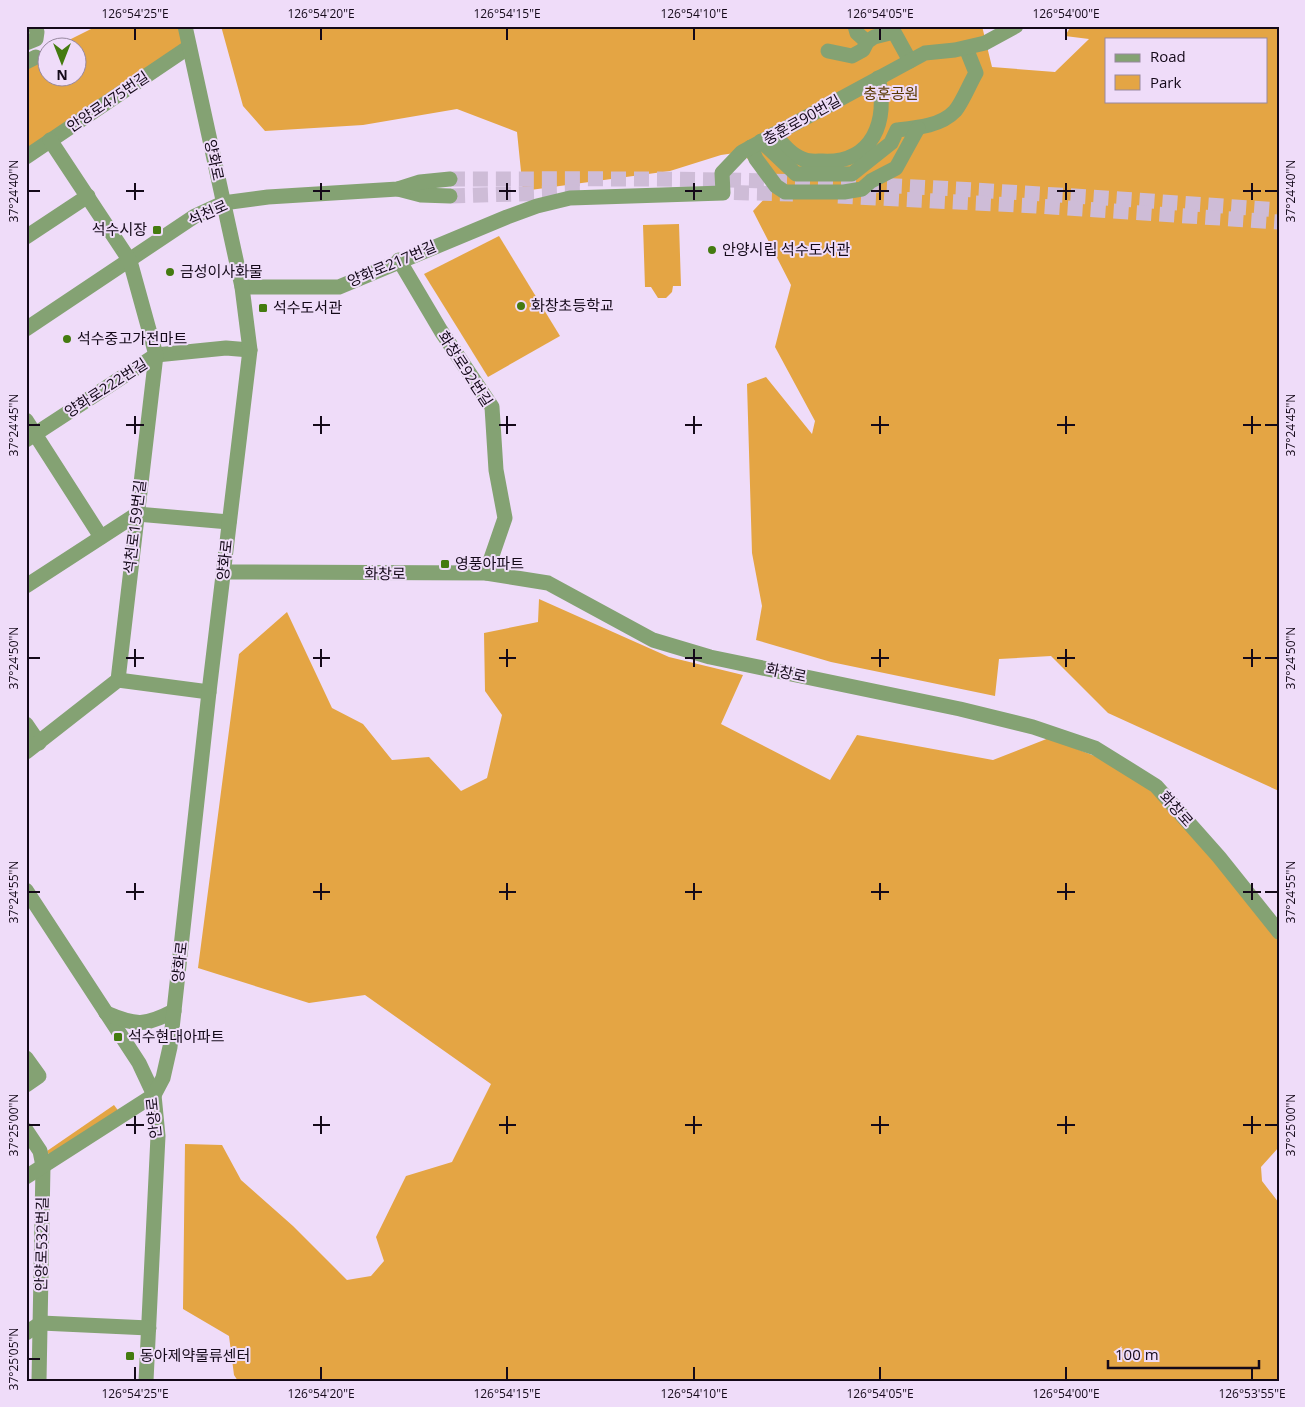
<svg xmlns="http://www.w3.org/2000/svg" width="1305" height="1407" viewBox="0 0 1305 1407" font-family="'Open Sans','Noto Sans KR',sans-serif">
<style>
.green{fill:#e4a544;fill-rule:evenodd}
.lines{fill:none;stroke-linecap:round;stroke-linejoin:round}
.minor-tunnel{stroke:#cebcd7;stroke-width:15;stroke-dasharray:15 8;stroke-linecap:butt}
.minor{stroke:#84a273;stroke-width:15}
.ticks{fill:none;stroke:#140919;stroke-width:2}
.poi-dot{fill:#447b10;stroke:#efdcf9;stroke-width:2}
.labels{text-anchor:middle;stroke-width:4;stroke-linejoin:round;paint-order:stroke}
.park-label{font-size:15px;fill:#573700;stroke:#efdcf9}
.street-label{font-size:15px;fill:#140919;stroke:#efdcf9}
.poi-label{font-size:15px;fill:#140919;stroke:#efdcf9;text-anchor:start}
.neatline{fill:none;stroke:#140919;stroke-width:2}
.ticks-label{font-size:12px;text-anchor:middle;fill:#140919}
</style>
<rect width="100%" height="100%" fill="#efdcf9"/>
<g class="green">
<path d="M 97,26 L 180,26 L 184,46 L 26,154 L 26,104 L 29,102 L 26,96 L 26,65 L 47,51 L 48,78 L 78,78 L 78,48 L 55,47 Z"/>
<path d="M 221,26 L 982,26 L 992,67 L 1055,72 L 1089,39 L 1065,36 L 1071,26 L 1279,26 L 1279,791 L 1108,713 L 1051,656 L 999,659 L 995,696 L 831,662 L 756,640 L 762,606 L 752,553 L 747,384 L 766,377 L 812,434 L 815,421 L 775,347 L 791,285 L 753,211 L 769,194 L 766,181 L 742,152 L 721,155 L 670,171 L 523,191 L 517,132 L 457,109 L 363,125 L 265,131 L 243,106 ZM 1106,39 L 1266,39 L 1266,101 L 1106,101 Z"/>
<path d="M 679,224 L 681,286 L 673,286 L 672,292 L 666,298 L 658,298 L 651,287 L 645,287 L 643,225 Z"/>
<path d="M 499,236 L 560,336 L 488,377 L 424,274 Z"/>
<path d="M 539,599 L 669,657 L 743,675 L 721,724 L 830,780 L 857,735 L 993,760 L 1049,738 L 1115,764 L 1154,791 L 1279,935 L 1279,1147 L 1261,1167 L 1262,1181 L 1279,1203 L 1277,1381 L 238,1381 L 234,1375 L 229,1336 L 183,1309 L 185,1144 L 222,1145 L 241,1180 L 293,1226 L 347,1280 L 371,1276 L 384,1261 L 376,1237 L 406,1176 L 452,1162 L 491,1084 L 365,995 L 309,1003 L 198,968 L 239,654 L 287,612 L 332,708 L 363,724 L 392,760 L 429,757 L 461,791 L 487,778 L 502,715 L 485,691 L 484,633 L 538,622 Z"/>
<path d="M 114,1105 L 120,1113 L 52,1161 L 47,1151 Z"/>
</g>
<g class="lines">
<g class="minor-tunnel">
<path d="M 450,179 C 555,179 661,178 767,181 C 938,186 1108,198 1279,210"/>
<path d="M 711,192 L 793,194"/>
<path d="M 450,196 L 581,192"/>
<path d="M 838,196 L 1036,206 L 1279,222"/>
</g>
<g class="minor">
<path d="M 855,26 L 857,33 L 867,42"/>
<path d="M 26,43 L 36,39 L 37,32 L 35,26"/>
<path d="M 828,51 L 852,56 L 863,50 L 867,42 L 874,37 L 894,32 L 910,61"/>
<path d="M 26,62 L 36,57"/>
<path d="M 774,134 C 782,143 791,155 803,159 C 808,162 817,161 822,161 C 873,164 889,120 878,78"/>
<path d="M 761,141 L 796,174 L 852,174 L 891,143 L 897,130 C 916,128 941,126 955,111 C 962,103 970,83 976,73 L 966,48"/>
<path d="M 751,147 L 756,159 L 776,186 L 785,192 L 844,192 L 862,189 L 871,181 L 896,168 L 918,128"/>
<path d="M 26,157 L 189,47"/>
<path d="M 398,189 L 421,195 L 450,196"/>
<path d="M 26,237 L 88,196"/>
<path d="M 399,260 L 441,331 L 492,407 L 496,470 L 505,518 L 486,573"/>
<path d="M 242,287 L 339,287 L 507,217 L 537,206 L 570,198 L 723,193 L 722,173 L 742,152 L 925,53 L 955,50 L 985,43 L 1016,26"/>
<path d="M 26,329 L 195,216 L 223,203 L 268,197 L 398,189 L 420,182 L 450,179"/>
<path d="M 26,420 L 101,537"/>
<path d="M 26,440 L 156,355 L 226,348 L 250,350"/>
<path d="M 224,572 L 486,573 L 548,583 L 653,640 L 710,657 L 960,709 L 1033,727 L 1095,748 L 1156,786 L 1219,857 L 1279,932"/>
<path d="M 26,586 L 137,514 L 229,522"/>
<path d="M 118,680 L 209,692"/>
<path d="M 26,724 L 39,743"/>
<path d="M 26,752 L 118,680 L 156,355 L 130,261 L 50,140"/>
<path d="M 26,890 L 139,1063 L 154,1095 L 158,1136 L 146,1381"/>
<path d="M 106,1013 C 136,1026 145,1026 174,1011"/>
<path d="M 26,1058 L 39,1076 L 26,1085"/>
<path d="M 26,1130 L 40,1151 L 43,1166 L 39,1381"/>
<path d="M 26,1177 L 154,1095 L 163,1078 L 170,1047 L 209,692 L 250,350 L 242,287 L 185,26"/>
<path d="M 26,1333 L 41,1323 L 149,1328"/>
</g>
</g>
<path class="ticks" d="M 135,28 L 135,40M 321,28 L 321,40M 507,28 L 507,40M 694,28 L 694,40M 880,28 L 880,40M 1066,28 L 1066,40M 135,183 L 135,200M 321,183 L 321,200M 507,183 L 507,200M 694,183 L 694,200M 880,183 L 880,200M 1066,183 L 1066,200M 1252,183 L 1252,200M 28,191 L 40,191M 126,191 L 144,191M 313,191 L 330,191M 499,191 L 516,191M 685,191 L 702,191M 871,191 L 889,191M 1057,191 L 1075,191M 1243,191 L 1261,191M 1265,191 L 1278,191M 135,416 L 135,434M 321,416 L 321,434M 507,416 L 507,434M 694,416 L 694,434M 880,416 L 880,434M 1066,416 L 1066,434M 1252,416 L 1252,434M 28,425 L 40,425M 126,425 L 144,425M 313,425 L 330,425M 499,425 L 516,425M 685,425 L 702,425M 871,425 L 889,425M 1057,425 L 1075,425M 1243,425 L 1261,425M 1265,425 L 1278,425M 135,649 L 135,667M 321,649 L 321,667M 507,649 L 507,667M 694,649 L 694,667M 880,649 L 880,667M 1066,649 L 1066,667M 1252,649 L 1252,667M 28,658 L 40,658M 126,658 L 144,658M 313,658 L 330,658M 499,658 L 516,658M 685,658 L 702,658M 871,658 L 889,658M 1057,658 L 1075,658M 1243,658 L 1261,658M 1265,658 L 1278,658M 135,883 L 135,900M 321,883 L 321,900M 507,883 L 507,900M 694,883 L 694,900M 880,883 L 880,900M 1066,883 L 1066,900M 1252,883 L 1252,900M 28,892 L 40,892M 126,892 L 144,892M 313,892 L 330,892M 499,892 L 516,892M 685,892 L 702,892M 871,892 L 889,892M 1057,892 L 1075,892M 1243,892 L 1261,892M 1265,892 L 1278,892M 135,1116 L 135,1134M 321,1116 L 321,1134M 507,1116 L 507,1134M 694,1116 L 694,1134M 880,1116 L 880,1134M 1066,1116 L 1066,1134M 1252,1116 L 1252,1134M 28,1125 L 40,1125M 126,1125 L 144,1125M 313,1125 L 330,1125M 499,1125 L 516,1125M 685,1125 L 702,1125M 871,1125 L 889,1125M 1057,1125 L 1075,1125M 1243,1125 L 1261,1125M 1265,1125 L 1278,1125M 28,1359 L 40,1359M 135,1367 L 135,1380M 321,1367 L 321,1380M 507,1367 L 507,1380M 694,1367 L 694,1380M 880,1367 L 880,1380M 1066,1367 L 1066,1380M 1252,1367 L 1252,1380"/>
<g class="poi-dot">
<rect x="152" y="225" width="10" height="10" rx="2.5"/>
<circle cx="712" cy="250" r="5"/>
<circle cx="170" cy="272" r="5"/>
<circle cx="521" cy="306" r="5"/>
<rect x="258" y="303" width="10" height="10" rx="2.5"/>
<circle cx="67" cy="339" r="5"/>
<rect x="440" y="559" width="10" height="10" rx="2.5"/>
<rect x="113" y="1032" width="10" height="10" rx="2.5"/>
<rect x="125" y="1351" width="10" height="10" rx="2.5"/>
</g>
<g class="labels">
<g class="park-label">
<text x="891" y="99">충훈공원</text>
</g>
<g class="street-label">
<text transform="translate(108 102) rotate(-34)" y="5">안양로475번길</text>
<text transform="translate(802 120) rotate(-29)" y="5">충훈로90번길</text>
<text transform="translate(214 160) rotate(78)" y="5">양화로</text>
<text transform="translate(208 213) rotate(-24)" y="5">석천로</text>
<text transform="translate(392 264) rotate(-23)" y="5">양화로217번길</text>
<text transform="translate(465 369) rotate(57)" y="5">화창로92번길</text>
<text transform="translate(106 388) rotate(-33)" y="5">양화로222번길</text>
<text transform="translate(135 527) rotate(-83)" y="5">석천로159번길</text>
<text transform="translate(225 560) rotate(-84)" y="5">양화로</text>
<text transform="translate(385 574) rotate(1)" y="5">화창로</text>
<text transform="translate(786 673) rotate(12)" y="5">화창로</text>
<text transform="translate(1176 809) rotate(48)" y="5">화창로</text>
<text transform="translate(180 962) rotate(-84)" y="5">양화로</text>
<text transform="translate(154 1118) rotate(-96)" y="5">안양로</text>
<text transform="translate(42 1244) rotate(-89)" y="5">안양로532번길</text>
</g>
<g class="poi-label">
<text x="147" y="235" text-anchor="end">석수시장</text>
<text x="722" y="255">안양시립 석수도서관</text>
<text x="180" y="277">금성이사화물</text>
<text x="531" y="311">화창초등학교</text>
<text x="273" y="313">석수도서관</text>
<text x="77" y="344">석수중고가전마트</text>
<text x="455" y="569">영풍아파트</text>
<text x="128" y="1042">석수현대아파트</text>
<text x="140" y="1361">동아제약물류센터</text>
</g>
</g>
<rect width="1305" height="1407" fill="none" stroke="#efdcf9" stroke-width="55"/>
<rect x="1105" y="38" width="162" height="65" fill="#efdcf9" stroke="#97889f"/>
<rect x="1115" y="54" width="25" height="8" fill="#84a273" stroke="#97889f"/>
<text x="1150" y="62" font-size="15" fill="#140919">Road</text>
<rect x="1115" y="75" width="25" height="15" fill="#e4a544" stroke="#97889f"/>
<text x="1150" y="88" font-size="15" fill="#140919">Park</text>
<g transform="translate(62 62) rotate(180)"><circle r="24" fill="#efdcf9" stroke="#97889f"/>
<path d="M0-4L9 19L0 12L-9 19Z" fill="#447b10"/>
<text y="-8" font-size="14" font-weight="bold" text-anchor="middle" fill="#140919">N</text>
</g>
<path d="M1108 1360v8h151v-8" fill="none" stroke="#140919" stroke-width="2.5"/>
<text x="1115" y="1360" font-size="15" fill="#140919" stroke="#efdcf9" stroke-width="4" paint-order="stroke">100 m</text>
<rect x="28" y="28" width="1250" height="1352" class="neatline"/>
<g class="ticks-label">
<text x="135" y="18">126°54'25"E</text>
<text x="321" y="18">126°54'20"E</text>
<text x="507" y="18">126°54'15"E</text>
<text x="694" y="18">126°54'10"E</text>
<text x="880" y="18">126°54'05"E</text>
<text x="1066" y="18">126°54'00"E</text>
<text transform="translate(1291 191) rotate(-90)" y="4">37°24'40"N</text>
<text transform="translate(14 191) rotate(-90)" y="4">37°24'40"N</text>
<text transform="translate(1291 425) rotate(-90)" y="4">37°24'45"N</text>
<text transform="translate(14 425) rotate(-90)" y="4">37°24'45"N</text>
<text transform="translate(1291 658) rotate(-90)" y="4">37°24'50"N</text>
<text transform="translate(14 658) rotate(-90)" y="4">37°24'50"N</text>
<text transform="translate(1291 892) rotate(-90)" y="4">37°24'55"N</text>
<text transform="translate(14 892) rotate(-90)" y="4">37°24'55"N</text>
<text transform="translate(1291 1125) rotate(-90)" y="4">37°25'00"N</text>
<text transform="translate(14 1125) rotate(-90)" y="4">37°25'00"N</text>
<text transform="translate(14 1359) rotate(-90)" y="4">37°25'05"N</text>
<text x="135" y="1398">126°54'25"E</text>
<text x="321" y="1398">126°54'20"E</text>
<text x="507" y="1398">126°54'15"E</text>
<text x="694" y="1398">126°54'10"E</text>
<text x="880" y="1398">126°54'05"E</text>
<text x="1066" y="1398">126°54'00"E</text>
<text x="1252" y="1398">126°53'55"E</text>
</g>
</svg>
